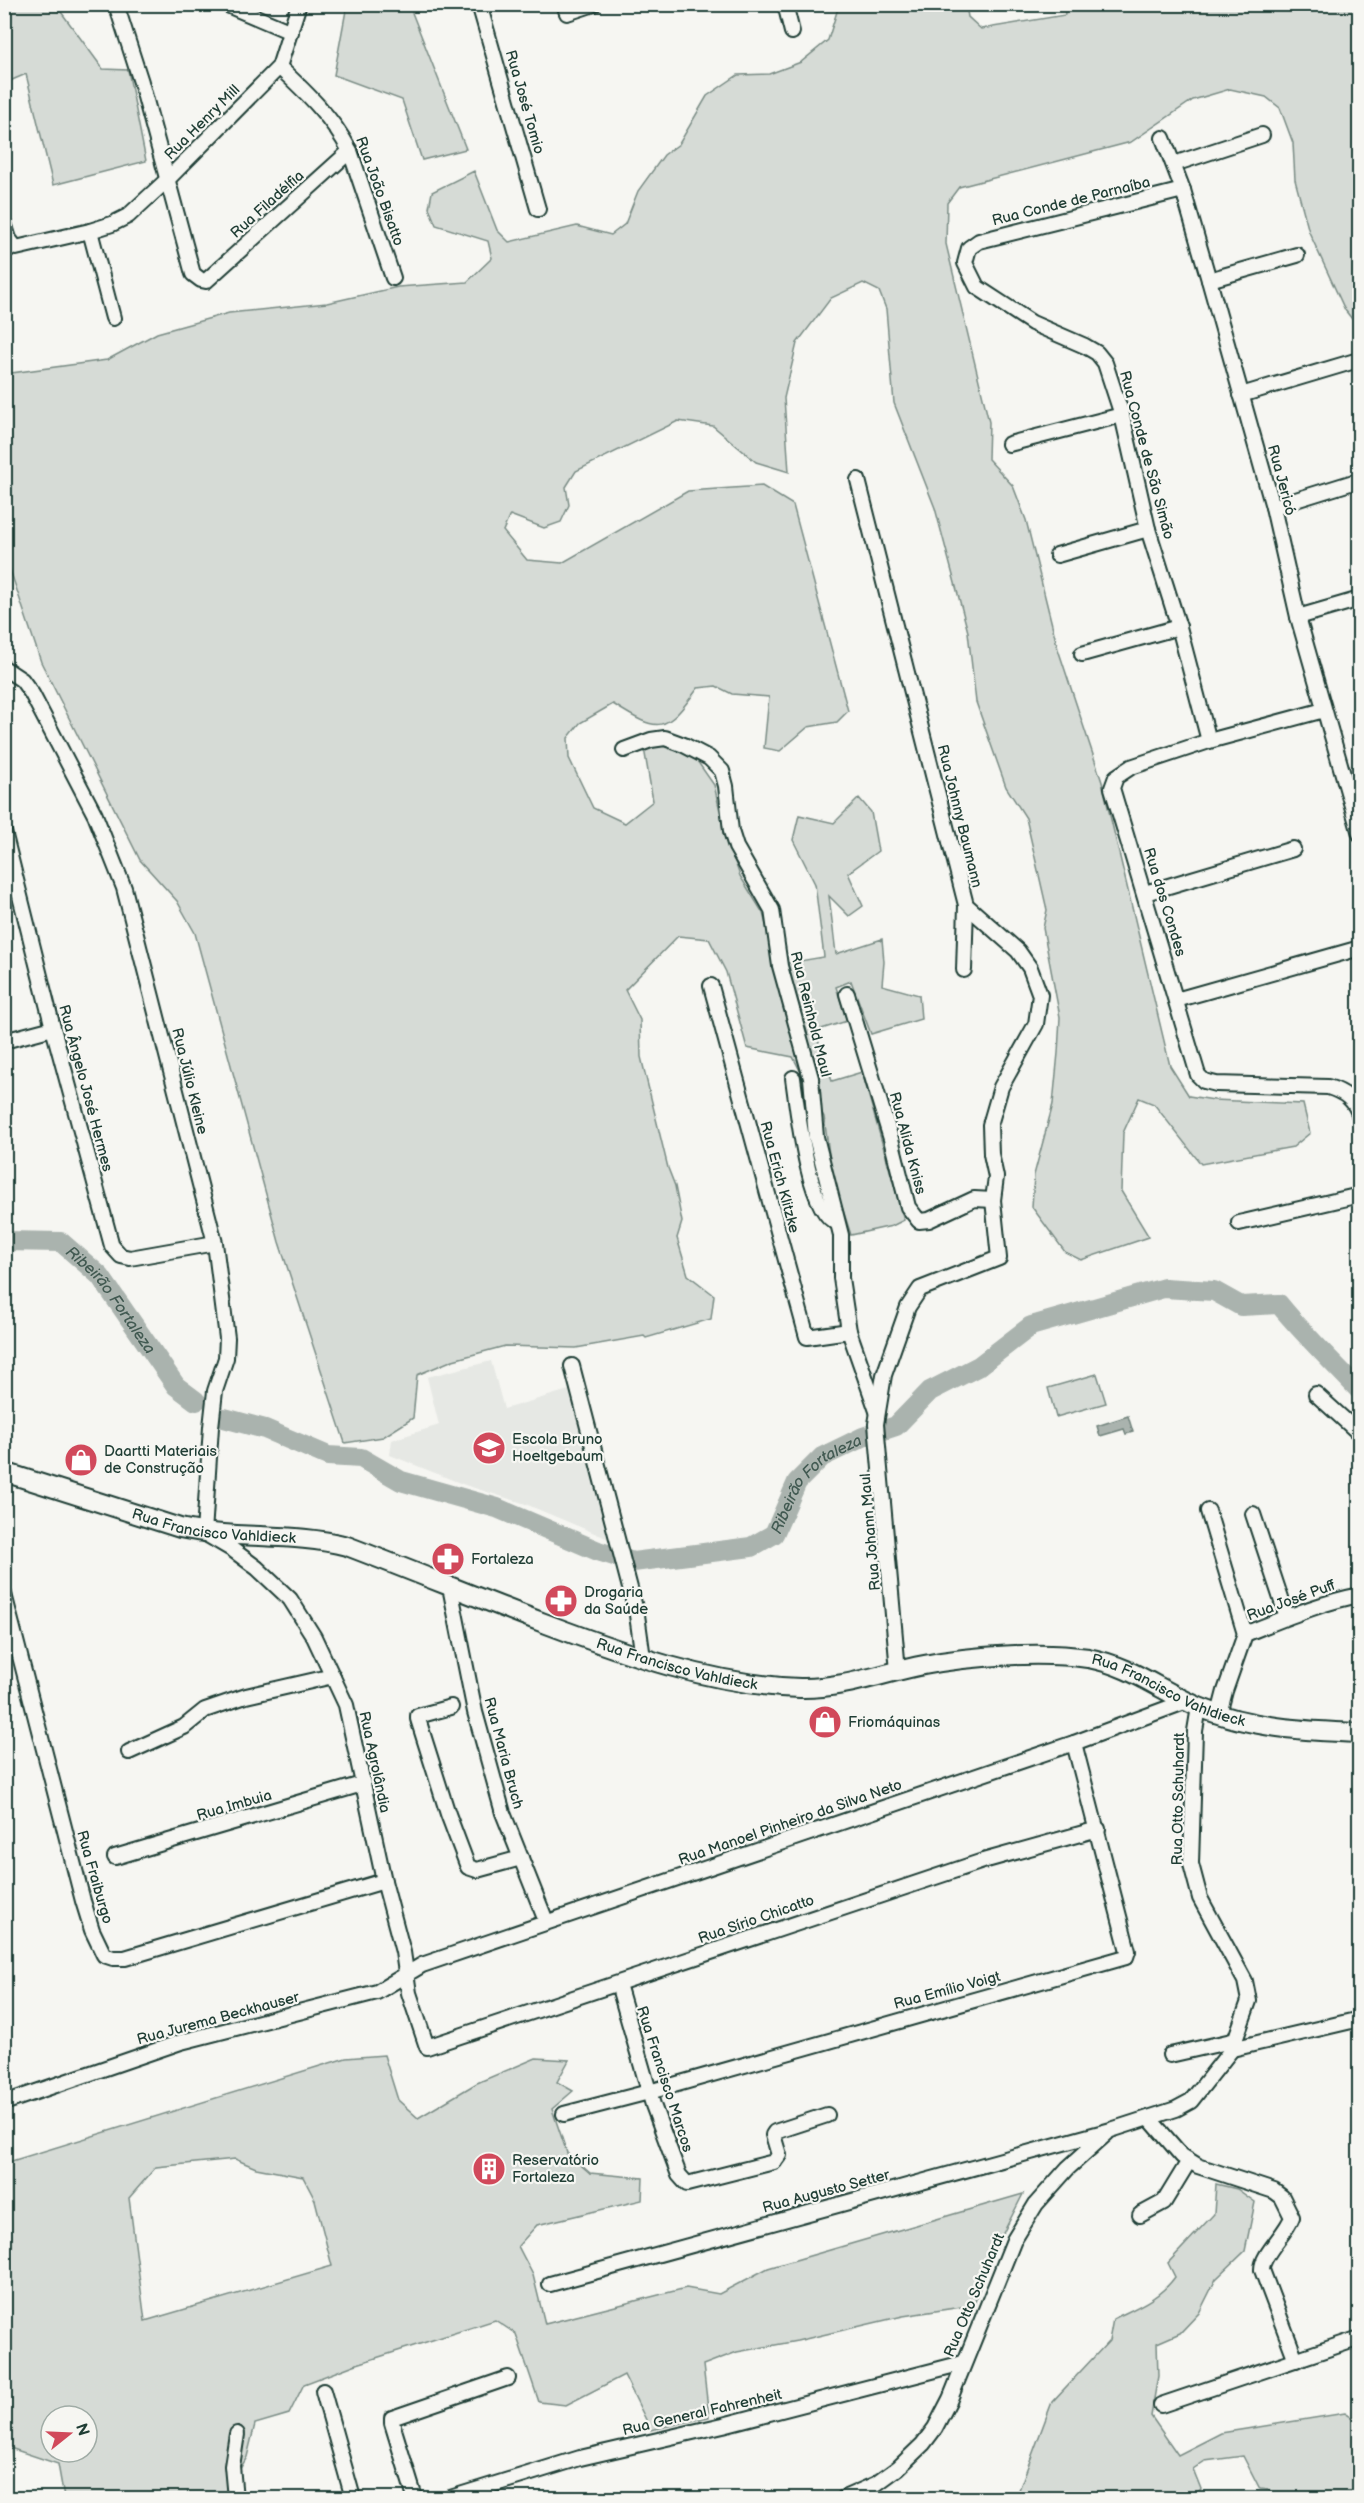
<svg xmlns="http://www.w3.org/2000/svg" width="1364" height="2503" viewBox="0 0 1364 2503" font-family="'Balsamiq Sans',sans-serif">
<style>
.built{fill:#e6e8e4}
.green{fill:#d6dbd6;stroke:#7a8c85;stroke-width:1.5;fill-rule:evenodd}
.water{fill:#aab3ae;stroke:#72847d;stroke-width:1.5}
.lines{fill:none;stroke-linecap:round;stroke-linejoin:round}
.river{stroke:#aab3ae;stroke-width:20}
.minor-casing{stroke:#1f3d34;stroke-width:18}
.major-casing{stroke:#1f3d34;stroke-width:22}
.minor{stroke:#f6f6f2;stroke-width:14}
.major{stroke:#f6f6f2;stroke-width:18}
.labels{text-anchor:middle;stroke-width:4.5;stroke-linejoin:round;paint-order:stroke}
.street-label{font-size:15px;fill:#1f3d34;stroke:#f6f6f2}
.poi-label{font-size:15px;fill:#1f3d34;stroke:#f6f6f2;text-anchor:start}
.water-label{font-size:16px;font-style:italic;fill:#425a52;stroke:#f6f6f2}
</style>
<rect width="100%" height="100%" fill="#f6f6f2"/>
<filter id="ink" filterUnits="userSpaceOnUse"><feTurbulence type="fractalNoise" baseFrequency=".0167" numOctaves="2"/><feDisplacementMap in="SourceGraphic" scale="12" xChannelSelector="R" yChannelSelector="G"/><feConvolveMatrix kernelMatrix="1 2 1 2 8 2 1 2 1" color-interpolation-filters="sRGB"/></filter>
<g filter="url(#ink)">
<path class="built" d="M 491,1361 L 504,1409 L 572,1389 L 611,1540 L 523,1503 L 465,1485 L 390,1455 L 392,1440 L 439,1425 L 427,1377 Z"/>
<g class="green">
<path d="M 4,5 L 56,5 L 103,69 L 128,70 L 146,161 L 53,185 L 26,74 L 5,83 Z"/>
<path d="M 347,5 L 409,5 L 466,149 L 422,160 L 402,100 L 334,75 Z"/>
<path d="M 839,5 L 966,5 L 968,17 L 981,29 L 1065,15 L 1064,5 L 1359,5 L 1359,328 L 1345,310 L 1309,232 L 1295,180 L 1293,143 L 1280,108 L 1266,97 L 1230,89 L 1193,100 L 1131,142 L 959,187 L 947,203 L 946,244 L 989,422 L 988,459 L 1013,486 L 1026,520 L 1058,649 L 1102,782 L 1170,1066 L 1189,1096 L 1214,1100 L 1303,1104 L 1310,1133 L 1293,1147 L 1201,1164 L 1154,1104 L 1139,1098 L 1123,1133 L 1121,1191 L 1149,1237 L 1081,1260 L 1065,1252 L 1032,1207 L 1034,1175 L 1053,1104 L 1058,1053 L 1060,1017 L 1043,928 L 1047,910 L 1026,818 L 1006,787 L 976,702 L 968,632 L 935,508 L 894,403 L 886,309 L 879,291 L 863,283 L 831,298 L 797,343 L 784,398 L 789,472 L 756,462 L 713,426 L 678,421 L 576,471 L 566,487 L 569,505 L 561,522 L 544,528 L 510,515 L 503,531 L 527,560 L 562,563 L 688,491 L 762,486 L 793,505 L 848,711 L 837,722 L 808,727 L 780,751 L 764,748 L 769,697 L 732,694 L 716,686 L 698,688 C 665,733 660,734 613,704 L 580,723 L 568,738 L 569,758 L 593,808 L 625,823 L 653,801 L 644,748 L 660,742 L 693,755 L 714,785 L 726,837 L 740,876 L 763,913 L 776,965 L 824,957 L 815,884 L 793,840 L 799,815 L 834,823 L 859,798 L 871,812 L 878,851 L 848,873 L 863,906 L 849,916 L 829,896 L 836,954 L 882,939 L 884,962 L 882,985 L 919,995 L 921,1019 L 871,1034 L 851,981 L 836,987 L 847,1021 L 815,1031 L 832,1081 L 862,1072 L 904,1220 L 892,1226 L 851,1235 L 832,1176 L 824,1117 L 793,1057 L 747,1048 L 726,972 L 709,939 L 678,936 L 625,990 L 640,1020 L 641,1057 L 668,1168 L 675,1186 L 682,1222 L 677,1238 L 688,1275 L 714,1295 L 711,1319 L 646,1338 L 644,1336 L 576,1348 L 505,1346 L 453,1360 L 417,1375 L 413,1418 L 383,1437 L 345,1443 L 279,1242 L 195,933 L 177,901 L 140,860 L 41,662 L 5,555 L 4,374 L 107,360 L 157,333 L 229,313 L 327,303 L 398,287 L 467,282 L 492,258 L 488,241 L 436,225 L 429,208 L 432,192 L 474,171 L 497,230 L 509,242 L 577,226 L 611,235 L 625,224 L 638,191 L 664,155 L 679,144 L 707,96 L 738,75 L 769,74 L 801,62 L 828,40 Z"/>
<path d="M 1097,1374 L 1106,1403 L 1056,1417 L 1048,1388 Z"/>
<path d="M 384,2055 L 398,2100 L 418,2118 L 477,2083 L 536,2058 L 569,2060 L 557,2082 L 573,2091 L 552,2109 L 567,2153 L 590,2173 L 643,2178 L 642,2200 L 537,2225 L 518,2246 L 533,2275 L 545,2324 L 686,2288 L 719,2294 L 768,2268 L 1023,2194 L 987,2265 L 974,2305 L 903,2316 L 797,2341 L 737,2352 L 703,2365 L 709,2417 L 651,2430 L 624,2375 L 566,2405 L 539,2402 L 516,2334 L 495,2320 L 354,2365 L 304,2384 L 289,2414 L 255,2424 L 247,2457 L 237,2474 L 245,2498 L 64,2498 L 58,2464 L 10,2448 L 5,2487 L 5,2163 L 346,2058 ZM 235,2159 L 256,2168 L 303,2177 L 315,2200 L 332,2266 L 145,2321 L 129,2198 L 156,2167 ZM 51,2416 L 87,2416 L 87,2452 L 51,2452 Z"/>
<path d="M 1216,2184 L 1237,2189 L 1255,2202 L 1245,2251 L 1216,2279 L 1199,2313 L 1180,2333 L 1157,2343 L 1158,2376 L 1151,2416 L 1178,2455 L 1221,2433 L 1345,2413 L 1359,2422 L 1359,2498 L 1275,2498 L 1269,2490 L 1260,2489 L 1243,2456 L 1205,2461 L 1193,2469 L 1201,2489 L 1191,2498 L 1016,2498 L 1052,2402 L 1109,2341 L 1113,2319 C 1137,2307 1159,2299 1175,2277 L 1168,2263 L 1214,2214 Z"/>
</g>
<path class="water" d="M 1128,1416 L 1133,1432 L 1126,1434 L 1124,1429 L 1100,1436 L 1097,1426 Z"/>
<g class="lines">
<g class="river">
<path id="s1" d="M 4,1241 L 61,1242 L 100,1276 L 176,1386 L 196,1401"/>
<path id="s2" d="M 224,1418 L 265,1429 L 328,1456 L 361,1458 L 401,1481 L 497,1508 L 598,1551 L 633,1562 L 751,1547 L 774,1534 L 797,1482 L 822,1457 L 863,1437 L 896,1426 L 930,1391 L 979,1366 L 1031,1326 L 1164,1288 L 1214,1291 L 1241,1306 L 1279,1304 C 1304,1335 1333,1362 1360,1391"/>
</g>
<defs>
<g id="minor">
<path d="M 116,4 L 141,82 L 193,274 L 201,280 L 206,281 L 350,151"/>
<path d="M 225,4 L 291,32"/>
<path d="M 479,4 L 538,209"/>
<path d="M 564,4 L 567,13 L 594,4"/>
<path d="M 785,4 L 792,32"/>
<path d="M 279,67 C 307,93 332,117 350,151 L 393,278"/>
<path d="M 1163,138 L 1183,190 L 1209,280 L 1273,507 L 1298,617 L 1360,834"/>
<path d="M 1174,164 L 1262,135"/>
<path d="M 1183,190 L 979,241 L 969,248 L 965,263 L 977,287 L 1032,323 L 1085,346 L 1097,353 L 1105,363 L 1122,415 L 1148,529 L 1179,627 L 1209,741"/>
<path d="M 4,223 L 9,239 L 16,248 L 90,231 L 112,224 L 128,216 L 167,180 L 279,67 L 299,4"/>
<path d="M 90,231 L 113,318"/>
<path d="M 1209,280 L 1297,255"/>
<path d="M 1241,395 L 1355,361"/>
<path d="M 1009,444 L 1122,415"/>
<path d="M 858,480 L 966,905 L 1018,951 L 1030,968 L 1040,995 L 1036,1024 L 1001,1087 L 990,1125 L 991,1154 L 996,1177 L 993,1200 L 999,1258 L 920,1289 L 908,1307 L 884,1375 L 876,1424 L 898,1671"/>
<path d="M 1273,507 L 1360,480"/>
<path d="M 1057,555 L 1148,529"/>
<path d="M 1298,617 L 1360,599"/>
<path d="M 1082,654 L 1179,627"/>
<path d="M 4,668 L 22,680 L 32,694 L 95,815 L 124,888 L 215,1243 L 227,1338 L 226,1358 L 215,1391 L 211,1427 L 204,1533 L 233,1550 L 257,1568 L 290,1599 L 314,1637 L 346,1705 L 384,1881 L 403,1952 L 409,1993 L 427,2047 L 983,1861 L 1098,1829"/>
<path d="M 1324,710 L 1209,741 L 1131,767 L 1116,777 L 1112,788 L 1198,1075 L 1204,1081 L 1216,1084 L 1328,1087 C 1344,1092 1355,1099 1360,1117"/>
<path d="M 624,750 L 651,740 L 665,738 L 684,745 L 709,758 L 722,771 L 726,786 L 731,831 L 736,847 L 772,910 L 780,966 L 811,1078 L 816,1137 L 841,1235 L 841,1278 L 849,1331 L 877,1411"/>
<path d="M 4,832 L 53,1028 L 112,1246 L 121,1256 L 130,1258 L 215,1243"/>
<path d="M 1145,893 L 1293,849"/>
<path d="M 964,970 L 966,905"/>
<path d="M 711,986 L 807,1337 L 849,1331"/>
<path d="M 847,994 L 891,1139 L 908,1207 L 919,1221 L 929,1220 L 974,1199 L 993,1200"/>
<path d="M 1176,1000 L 1360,948"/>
<path d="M 4,1041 L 53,1028"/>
<path d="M 793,1078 C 797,1106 808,1213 836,1222"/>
<path d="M 1239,1223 L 1360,1195"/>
<path d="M 572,1366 L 637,1615 L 643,1658"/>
<path d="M 1316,1394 L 1360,1434"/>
<path d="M 1208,1511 L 1245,1634"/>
<path d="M 1253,1514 L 1287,1617"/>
<path d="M 450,1587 L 475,1712 L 503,1813 L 546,1921"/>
<path d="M 4,1594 L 83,1901 L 92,1930 L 104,1955 L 113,1958 L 125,1958 L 384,1881"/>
<path d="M 451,1707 L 418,1716 L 418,1719 L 448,1814 L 468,1867 L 477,1870 L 521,1858"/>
<path d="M 1219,1714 L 1225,1691 L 1245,1634 C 1283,1619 1319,1603 1360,1595"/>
<path d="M 129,1752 L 184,1727 L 205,1710 L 246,1696 L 333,1676"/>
<path d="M 115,1857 L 362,1784"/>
<path d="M 618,1984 L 653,2105 L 679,2175 L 687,2184 L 774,2162 L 779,2155 L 773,2135 L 775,2132 L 827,2115"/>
<path d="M 1232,2049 L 1360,2019"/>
<path d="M 1170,2055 L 1236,2040"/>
<path d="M 4,2103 L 181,2042 L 377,1992 L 422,1965 L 1074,1743 L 1187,1701"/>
<path d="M 564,2114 L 649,2092 L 1126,1957 L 1128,1951 L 1074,1743"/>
<path d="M 1149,2118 L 1182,2156 L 1198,2166 L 1274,2191 L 1282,2197 L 1292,2217 C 1286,2234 1261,2255 1262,2270 L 1296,2360"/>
<path d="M 1140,2215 L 1164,2202 L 1189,2161"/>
<path d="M 550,2284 L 1111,2130 L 1176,2109 L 1191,2101 L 1232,2049 L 1249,2001 L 1245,1981 L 1200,1898 L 1191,1864 L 1195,1731 L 1199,1707"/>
<path d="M 323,2391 L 353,2498"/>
<path d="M 1161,2405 L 1360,2338"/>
<path d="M 235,2498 L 232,2466 L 237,2434"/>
<path d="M 415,2498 L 392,2423 L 392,2418 L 508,2378"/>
<path d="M 450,2498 L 580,2458 L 723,2425 L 963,2363"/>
<path d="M 844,2498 L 876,2484 L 898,2468 L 923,2444 L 935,2428 L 950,2399 L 1014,2240 L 1036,2204 L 1068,2168 L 1107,2133"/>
</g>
<g id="major">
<path id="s3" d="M 4,1472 L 180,1528 C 235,1540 293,1532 347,1546 C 413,1571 478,1598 544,1623 C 626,1654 712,1685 800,1688 C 843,1689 882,1673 924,1665 C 970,1656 1041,1651 1088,1658 C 1132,1666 1159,1690 1199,1707 C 1249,1728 1306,1731 1360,1733"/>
</g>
</defs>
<use href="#minor" class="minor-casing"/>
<use href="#major" class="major-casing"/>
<use href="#minor" class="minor"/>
<use href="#major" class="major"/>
</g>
</g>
<defs>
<symbol id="school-disc" viewBox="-11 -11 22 22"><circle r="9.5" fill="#d1495b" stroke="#f6f6f2"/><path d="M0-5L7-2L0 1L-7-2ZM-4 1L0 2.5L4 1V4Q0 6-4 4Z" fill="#fff"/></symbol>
<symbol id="shop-disc" viewBox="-11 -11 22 22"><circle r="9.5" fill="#d1495b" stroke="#f6f6f2"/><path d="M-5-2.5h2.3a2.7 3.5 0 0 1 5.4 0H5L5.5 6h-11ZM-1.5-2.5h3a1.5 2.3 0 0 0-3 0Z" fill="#fff"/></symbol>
<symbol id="pharmacy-disc" viewBox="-11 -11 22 22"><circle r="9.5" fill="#d1495b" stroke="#f6f6f2"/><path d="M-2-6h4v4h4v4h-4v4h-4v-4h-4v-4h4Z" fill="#fff"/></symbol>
<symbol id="building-disc" viewBox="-11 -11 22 22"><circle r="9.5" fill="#d1495b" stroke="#f6f6f2"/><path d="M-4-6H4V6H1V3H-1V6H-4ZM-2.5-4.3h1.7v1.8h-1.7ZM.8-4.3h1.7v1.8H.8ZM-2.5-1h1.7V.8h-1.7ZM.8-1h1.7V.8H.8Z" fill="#fff"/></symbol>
</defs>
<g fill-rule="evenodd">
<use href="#school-disc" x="470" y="1429" width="38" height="38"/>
<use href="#shop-disc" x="62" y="1441" width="38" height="38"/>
<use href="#pharmacy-disc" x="429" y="1540" width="38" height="38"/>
<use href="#pharmacy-disc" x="542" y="1582" width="38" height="38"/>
<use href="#shop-disc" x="806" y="1703" width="38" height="38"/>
<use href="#building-disc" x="470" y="2150" width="38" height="38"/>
</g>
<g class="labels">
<g class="street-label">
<text transform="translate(525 102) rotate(74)" y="5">Rua José Tomio</text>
<text transform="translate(202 122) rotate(-45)" y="5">Rua Henry Mill</text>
<text transform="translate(380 191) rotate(70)" y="5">Rua João Bisatto</text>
<text transform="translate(1071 201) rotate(-14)" y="5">Rua Conde de Parnaíba</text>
<text transform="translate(267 204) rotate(-42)" y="5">Rua Filadélfia</text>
<text transform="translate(1147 455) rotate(75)" y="5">Rua Conde de São Simão</text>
<text transform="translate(1282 480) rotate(75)" y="5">Rua Jericó</text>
<text transform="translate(960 816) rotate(76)" y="5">Rua Johnny Baumann</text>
<text transform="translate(1165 902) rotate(73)" y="5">Rua dos Condes</text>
<text transform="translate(811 1014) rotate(76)" y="5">Rua Reinhold Maul</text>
<text transform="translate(190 1081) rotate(76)" y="5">Rua Júlio Kleine</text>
<text transform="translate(86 1088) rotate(75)" y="5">Rua Ângelo José Hermes</text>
<text transform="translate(908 1143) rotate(75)" y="5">Rua Alida Kniss</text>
<text transform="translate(780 1177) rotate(75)" y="5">Rua Erich Klitzke</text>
<text dy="5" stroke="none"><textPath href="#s3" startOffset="218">Rua Francisco Vahldieck</textPath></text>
<text transform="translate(870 1532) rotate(-95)" y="5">Rua Johann Maul</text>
<text transform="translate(1291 1600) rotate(-20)" y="5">Rua José Puff</text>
<text dy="5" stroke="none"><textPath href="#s3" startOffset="704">Rua Francisco Vahldieck</textPath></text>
<text dy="5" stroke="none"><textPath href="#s3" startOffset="1208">Rua Francisco Vahldieck</textPath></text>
<text transform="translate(504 1753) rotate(75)" y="5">Rua Maria Bruch</text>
<text transform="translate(375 1762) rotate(78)" y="5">Rua Agrolândia</text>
<text transform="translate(1178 1799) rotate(-89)" y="5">Rua Otto Schuhardt</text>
<text transform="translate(234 1805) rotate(-16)" y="5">Rua Imbuia</text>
<text transform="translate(790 1822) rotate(-19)" y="5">Rua Manoel Pinheiro da Silva Neto</text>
<text transform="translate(95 1877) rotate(74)" y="5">Rua Fraiburgo</text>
<text transform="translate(756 1919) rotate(-19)" y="5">Rua Sírio Chicatto</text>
<text transform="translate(947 1990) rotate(-15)" y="5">Rua Emílio Voigt</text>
<text transform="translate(218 2018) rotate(-15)" y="5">Rua Jurema Beckhauser</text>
<text transform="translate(665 2079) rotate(72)" y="5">Rua Francisco Marcos</text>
<text transform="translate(826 2191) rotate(-15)" y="5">Rua Augusto Setter</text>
<text transform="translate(974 2295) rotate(-67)" y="5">Rua Otto Schuhardt</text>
<text transform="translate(702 2412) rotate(-13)" y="5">Rua General Fahrenheit</text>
</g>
<g class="poi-label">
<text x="512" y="1444">Escola Bruno<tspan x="512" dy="17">Hoeltgebaum</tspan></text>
<text x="104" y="1456">Daartti Materiais<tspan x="104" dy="17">de Construção</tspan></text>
<text x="471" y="1564">Fortaleza</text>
<text x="584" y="1597">Drogaria<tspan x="584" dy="17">da Saúde</tspan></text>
<text x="848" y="1727">Friomáquinas</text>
<text x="512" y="2165">Reservatório<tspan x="512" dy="17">Fortaleza</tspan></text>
</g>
<g class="water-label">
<text dy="6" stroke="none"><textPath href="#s1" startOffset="134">Ribeirão Fortaleza</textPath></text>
<text dy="6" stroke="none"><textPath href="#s2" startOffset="650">Ribeirão Fortaleza</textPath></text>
</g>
</g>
<rect width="1364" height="2503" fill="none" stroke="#f6f6f2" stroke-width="24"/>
<rect x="12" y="12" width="1340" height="2479" fill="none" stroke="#1f3d34" stroke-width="2" filter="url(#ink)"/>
<g transform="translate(69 2434) rotate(72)"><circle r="28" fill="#f6f6f2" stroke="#a0aca6" stroke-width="1.5"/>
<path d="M0-4.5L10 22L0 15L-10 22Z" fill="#d1495b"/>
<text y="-9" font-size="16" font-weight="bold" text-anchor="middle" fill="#1f3d34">N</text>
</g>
</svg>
